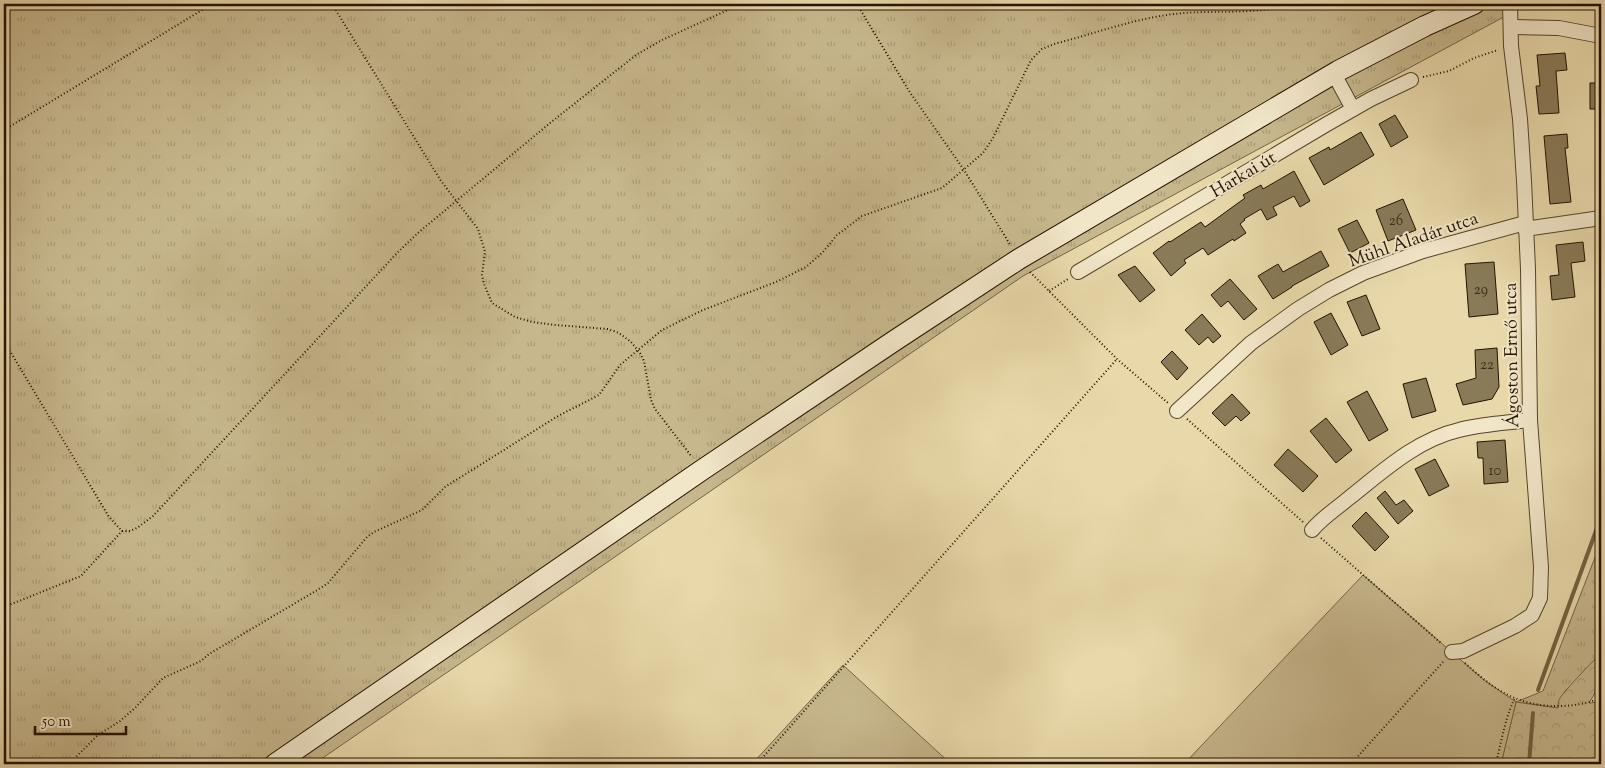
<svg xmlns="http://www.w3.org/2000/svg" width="1605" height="768" viewBox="0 0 1605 768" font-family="'Sorts Mill Goudy',serif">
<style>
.grass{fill:url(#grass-tufts);stroke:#746546}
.forest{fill:url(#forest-crowns);stroke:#746546}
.garden{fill:#c7b78d;stroke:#746546}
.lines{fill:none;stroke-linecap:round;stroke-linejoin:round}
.stream{stroke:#716243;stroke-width:4}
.building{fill:#897a58;stroke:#221300}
.street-casing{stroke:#54442a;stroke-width:16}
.secondary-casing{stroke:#221300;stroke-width:22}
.path{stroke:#221300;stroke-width:2;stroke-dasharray:1 2.5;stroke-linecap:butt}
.street{stroke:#f1e6c8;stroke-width:14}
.secondary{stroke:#f1e6c8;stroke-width:20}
.labels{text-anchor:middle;stroke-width:4;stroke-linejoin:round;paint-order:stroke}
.number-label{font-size:15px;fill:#3c2d16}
.street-label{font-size:18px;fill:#221300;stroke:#f1e6c8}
</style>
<defs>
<pattern id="grass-tufts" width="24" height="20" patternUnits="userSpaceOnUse" patternTransform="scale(1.25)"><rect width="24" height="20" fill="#c7b78d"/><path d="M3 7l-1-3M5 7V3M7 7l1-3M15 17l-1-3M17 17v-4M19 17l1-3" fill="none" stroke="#ab9c78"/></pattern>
<pattern id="forest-crowns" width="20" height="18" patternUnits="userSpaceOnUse" patternTransform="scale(1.25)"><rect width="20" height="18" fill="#c7b78d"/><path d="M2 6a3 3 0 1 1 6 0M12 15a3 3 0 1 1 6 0" fill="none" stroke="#ab9c78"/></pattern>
</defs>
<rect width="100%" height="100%" fill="#e9d9aa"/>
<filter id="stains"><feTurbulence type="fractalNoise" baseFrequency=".004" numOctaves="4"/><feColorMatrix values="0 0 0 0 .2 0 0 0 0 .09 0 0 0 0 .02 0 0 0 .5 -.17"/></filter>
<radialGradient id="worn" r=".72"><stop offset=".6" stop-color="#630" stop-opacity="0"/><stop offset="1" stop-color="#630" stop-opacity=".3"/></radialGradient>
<g class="grass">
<path d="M 4,4 L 1516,4 L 1513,12 L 1023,276 L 314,764 L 4,764 Z"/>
<path d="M 1601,542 L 1601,653 L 1576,681 L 1565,691 L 1558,708 L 1516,702 L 1543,691 Z"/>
</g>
<path class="forest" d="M 1601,653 L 1601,686 L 1598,688 L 1589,703 L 1601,702 L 1601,760 L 1598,764 L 1501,764 L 1516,702 L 1558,708 C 1558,705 1558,703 1559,700 C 1560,695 1595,659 1601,653 Z"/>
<g class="garden">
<path d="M 1363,575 L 1484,680 L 1516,702 L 1501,764 L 1184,764 Z"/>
<path d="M 843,665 L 951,764 L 752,764 Z"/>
</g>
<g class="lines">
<g class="stream">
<path d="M 1538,690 L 1601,517"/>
<path d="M 1529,764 L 1533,713"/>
</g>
</g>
<g class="building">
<path d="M 1565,53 L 1567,70 L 1556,71 L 1559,113 L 1539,114 L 1536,86 L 1540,86 L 1537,55 Z"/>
<rect x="1590" y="83" width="11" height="26"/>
<path d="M 1395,115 L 1408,137 L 1391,147 L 1379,124 Z"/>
<path d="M 1361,132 L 1374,155 L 1324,185 L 1309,158 L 1329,147 L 1330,150 Z"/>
<path d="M 1567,134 L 1568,148 L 1565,148 L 1571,202 L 1550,204 L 1544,136 Z"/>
<path d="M 1294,171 L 1310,201 L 1300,207 L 1294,196 L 1273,207 L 1277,215 L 1267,220 L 1261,209 L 1244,219 L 1245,220 L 1240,224 L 1246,233 L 1234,241 L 1233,239 L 1208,255 L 1203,248 L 1184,260 L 1186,263 L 1171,276 L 1153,253 L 1169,241 L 1170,242 L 1201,222 L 1205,227 L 1245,198 L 1243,195 L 1261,185 L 1263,189 Z"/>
<path d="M 1403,199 L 1416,230 L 1388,241 L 1376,210 Z"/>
<path d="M 1357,220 L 1369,243 L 1350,253 L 1338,229 Z"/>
<path d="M 1583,242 L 1585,261 L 1571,263 L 1575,297 L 1552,300 L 1550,276 L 1559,275 L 1556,245 Z"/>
<path d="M 1321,251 L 1329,266 L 1292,286 L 1292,287 L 1273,299 L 1258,276 L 1278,264 L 1283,272 Z"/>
<path d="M 1494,262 L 1498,314 L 1469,317 L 1465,264 Z"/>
<path d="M 1135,266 L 1155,290 L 1140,302 L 1118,275 Z"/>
<path d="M 1230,279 L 1257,309 L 1244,320 L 1228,301 L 1221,307 L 1211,295 Z"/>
<path d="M 1366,295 L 1380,329 L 1362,336 L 1347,302 Z"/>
<path d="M 1331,313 L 1348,345 L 1331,355 L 1314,322 Z"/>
<path d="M 1202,314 L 1221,336 L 1213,343 L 1208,337 L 1199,345 L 1185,330 Z"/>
<path d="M 1497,348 L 1499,387 L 1492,399 L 1463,405 L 1456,384 L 1476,378 L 1475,350 Z"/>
<path d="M 1172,351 L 1188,368 L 1177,380 L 1161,362 Z"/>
<path d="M 1426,378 L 1436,411 L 1412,418 L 1403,384 Z"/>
<path d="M 1367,391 L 1388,430 L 1369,441 L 1347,402 Z"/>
<path d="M 1232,394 L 1250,413 L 1241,421 L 1236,416 L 1225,426 L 1212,413 Z"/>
<path d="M 1326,418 L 1352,450 L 1336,463 L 1310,431 Z"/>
<path d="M 1505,440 L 1508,482 L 1484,484 L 1483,458 L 1478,458 L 1477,442 Z"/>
<path d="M 1288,449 L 1318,476 L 1303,492 L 1274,465 Z"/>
<path d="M 1435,459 L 1449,486 L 1429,496 L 1415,469 Z"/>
<path d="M 1385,491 L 1396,505 L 1404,500 L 1413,511 L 1398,524 L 1377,498 Z"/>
<path d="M 1366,512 L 1389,537 L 1375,551 L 1352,526 Z"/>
</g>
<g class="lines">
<defs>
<g id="street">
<path d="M 1511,27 L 1559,28 L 1601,36"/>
<path d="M 1334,74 L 1353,109"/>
<path d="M 1525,229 L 1601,218"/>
<path d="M 1078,272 L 1327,124 L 1371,99 L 1411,80"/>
<path d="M 1177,411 L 1251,343 L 1298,309 L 1329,290 L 1363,273 L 1423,251 L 1525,223"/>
<path d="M 1312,530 C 1323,517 1336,509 1349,498 C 1382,472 1416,440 1459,430 C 1482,424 1507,423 1530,420"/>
<path d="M 1452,652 L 1463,651 L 1515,626 L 1532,615 L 1540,598 L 1541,567 L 1530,420 L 1528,269 L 1524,181 L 1520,119 L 1511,46 L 1510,4"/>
</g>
<path id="secondary" d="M 275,764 L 702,470 L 894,341 L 1019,259 L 1338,71 L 1425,26 L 1474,4"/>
</defs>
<use href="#street" class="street-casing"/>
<use href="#secondary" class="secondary-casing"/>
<g class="path">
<path d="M 332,4 L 441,181 L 478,229 L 485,252 L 482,275 L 484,284 L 492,303 L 515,317 L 532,322 L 555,325 L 608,329 L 619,333 L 631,342 L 640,353 L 644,361 L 651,400 L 655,409 L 692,457"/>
<path d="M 857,4 L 909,91 L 964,170 L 1011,246"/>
<path d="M 1423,77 L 1449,71 L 1474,58 L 1498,50"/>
<path d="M 4,130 L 212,4"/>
<path d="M 1030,272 L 1117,359 L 1168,403"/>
<path d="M 1049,291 L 1068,279"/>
<path d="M 4,341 L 109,517 L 122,531 L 130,531 L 137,528 L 153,516 L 397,253 L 419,232 L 550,123 L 636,55 L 662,40 L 741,4"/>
<path d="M 1187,419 L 1303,522"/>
<path d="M 1321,538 L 1442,644"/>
<path d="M 4,607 L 81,576 L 122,531"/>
<path d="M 1465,663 C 1477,674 1490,685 1504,693 C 1533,709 1571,710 1601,698"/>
<path d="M 69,764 L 98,735 L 120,721 L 135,708 L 163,678 L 201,661 L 209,654 L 319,589 L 328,583 L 367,537 L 374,532 L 422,510 L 445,487 L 558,416 L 599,395 L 620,365 L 662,330 L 703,310 L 776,282 L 806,267 L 823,252 L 837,235 L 862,216 L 942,188 L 983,153 L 993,138 L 1031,60 L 1042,49 L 1054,44 C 1097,33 1141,16 1185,13 C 1220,10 1258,15 1292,4"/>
<path d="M 757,764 L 1117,359"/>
<path d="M 1351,764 L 1443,662"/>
<path d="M 1496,764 C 1499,751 1508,705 1516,698"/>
</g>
<use href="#street" class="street"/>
<use href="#secondary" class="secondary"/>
</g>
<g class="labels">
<g class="number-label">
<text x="1396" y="225">26</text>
<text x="1481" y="294">29</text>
<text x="1487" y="369">22</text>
<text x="1495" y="475">10</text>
</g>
<g class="street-label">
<text transform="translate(1243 174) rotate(-31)" y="6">Harkai út</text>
<text transform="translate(1413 239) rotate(-19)" y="6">Mühl Aladár utca</text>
<text transform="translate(1511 355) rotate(-91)" y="6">Ágoston Ernő utca</text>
</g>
</g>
<rect width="1605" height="768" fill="none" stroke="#e9d9aa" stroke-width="20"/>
<rect x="5" y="5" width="1595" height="758" fill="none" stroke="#221300" stroke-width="2.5"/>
<rect x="10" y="10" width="1585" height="748" fill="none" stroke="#221300"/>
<path d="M35 726v8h91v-8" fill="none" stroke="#221300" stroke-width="2.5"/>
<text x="42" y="726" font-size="15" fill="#221300" stroke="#f1e6c8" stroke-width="4" paint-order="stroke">50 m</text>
<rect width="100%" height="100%" filter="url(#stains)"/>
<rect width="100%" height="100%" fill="url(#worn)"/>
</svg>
